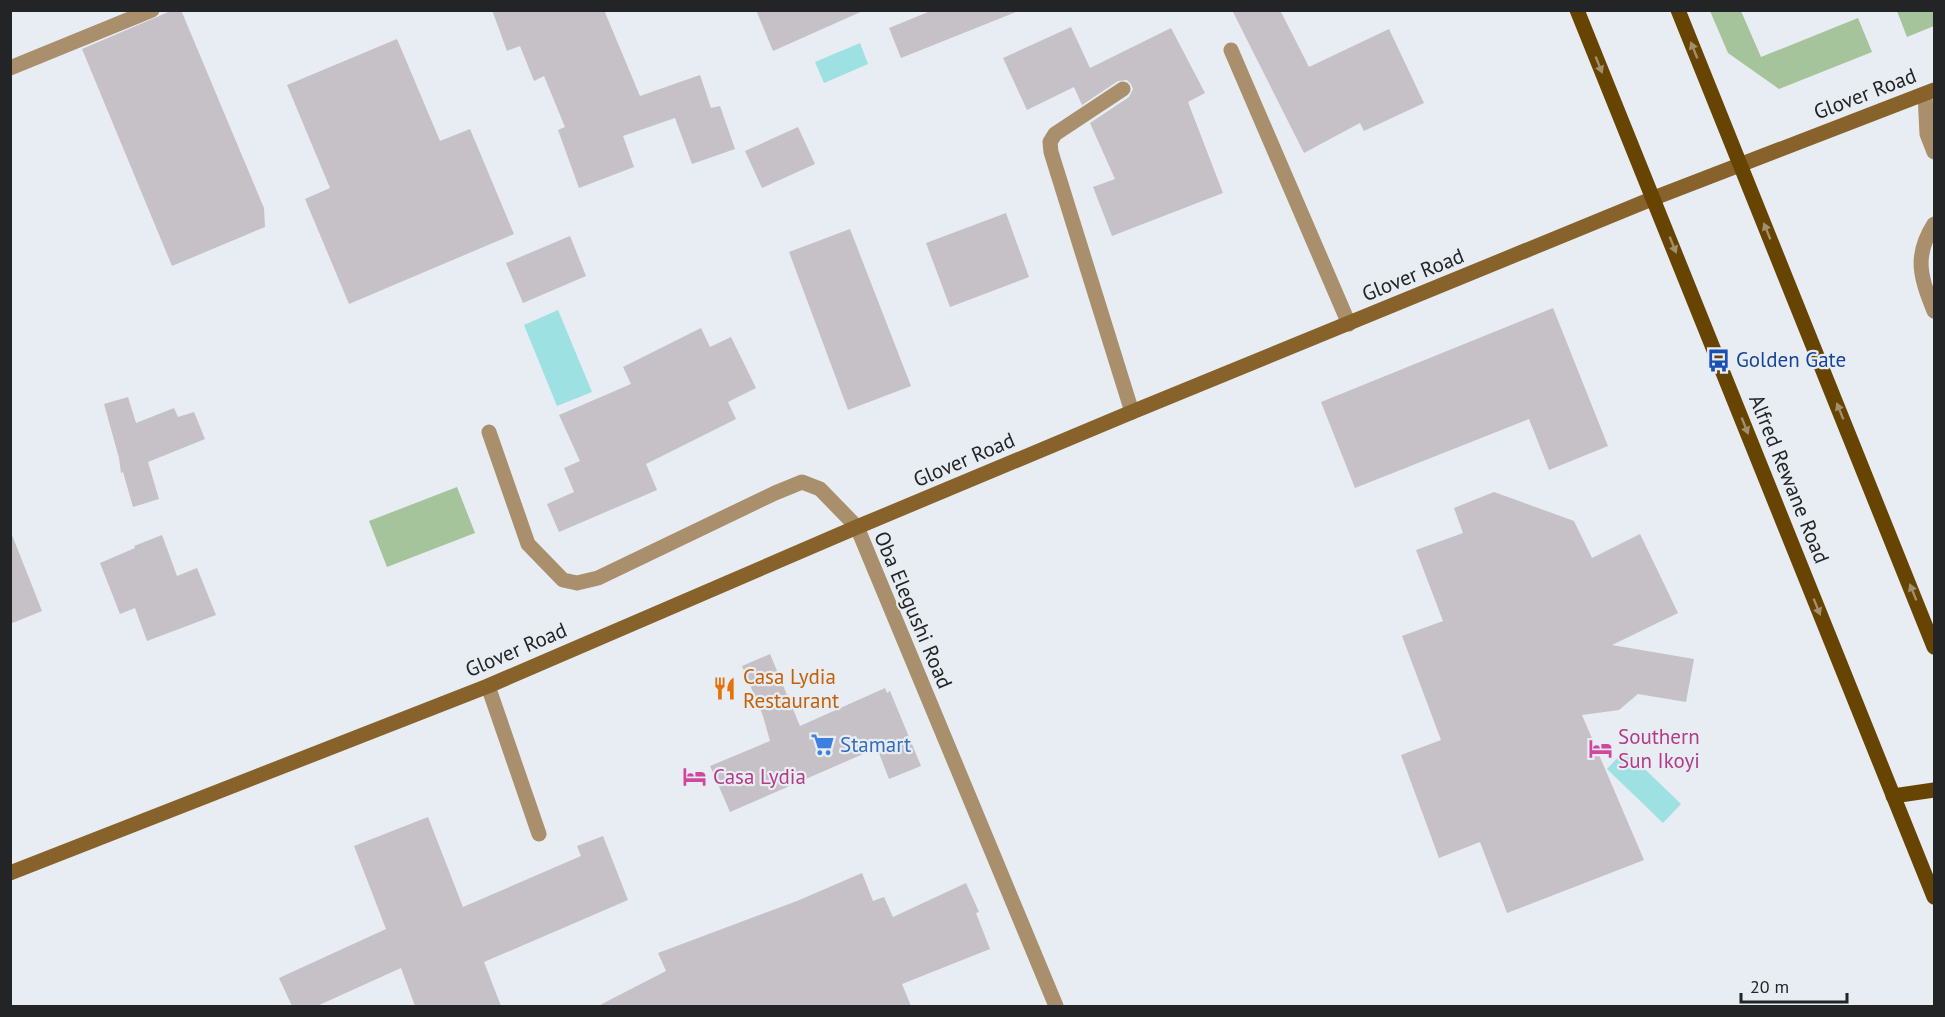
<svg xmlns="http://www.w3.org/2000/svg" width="1945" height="1017" viewBox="0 0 1945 1017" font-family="'PT Sans',sans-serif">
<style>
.green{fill:#a5c49b}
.water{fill:#9de1e2}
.building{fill:#c6c1c6}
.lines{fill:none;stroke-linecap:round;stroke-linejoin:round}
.lane{stroke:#a98f6c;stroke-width:15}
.street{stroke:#a98f6c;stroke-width:15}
.secondary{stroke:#87622a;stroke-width:15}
.primary{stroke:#684403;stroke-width:15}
.oneway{fill:#a1906f}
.labels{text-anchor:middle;stroke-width:4.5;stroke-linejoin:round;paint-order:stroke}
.street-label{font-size:21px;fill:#222426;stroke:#e7edf2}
.transit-label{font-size:21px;fill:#164399;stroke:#e7edf2;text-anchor:start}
.food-label{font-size:21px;fill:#c56008;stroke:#e7edf2;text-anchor:start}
.hotel-label{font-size:21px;fill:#b23c85;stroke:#e7edf2;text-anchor:start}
.shop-label{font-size:21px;fill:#366cbe;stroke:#e7edf2;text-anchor:start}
</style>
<rect width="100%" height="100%" fill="#e7edf2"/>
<g class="green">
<path d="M 1710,11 L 1741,11 L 1761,57 L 1858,18 L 1872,52 L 1779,89 L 1728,53 Z"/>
<path d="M 1897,11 L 1934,11 L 1934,26 L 1907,37 Z"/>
<path d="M 457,487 L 475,533 L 387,567 L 369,521 Z"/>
</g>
<g class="water">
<path d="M 860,43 L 868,64 L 824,83 L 815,62 Z"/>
<path d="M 558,310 L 592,392 L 557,406 L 524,325 Z"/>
<path d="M 1625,750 L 1681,804 L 1663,823 L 1607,769 Z"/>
</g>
<g class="building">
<path d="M 173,10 L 181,10 L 264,208 L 265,227 L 172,266 L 82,49 Z"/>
<path d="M 492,10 L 604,10 L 640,96 L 700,75 L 711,108 L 720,106 L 735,149 L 692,164 L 675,118 L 623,136 L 634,167 L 579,188 L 558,130 L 565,127 L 544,76 L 534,81 L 520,46 L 507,51 Z"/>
<path d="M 756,10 L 865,10 L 773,51 Z"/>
<path d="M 933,10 L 1016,10 L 1016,12 L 901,58 L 889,28 Z"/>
<path d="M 1232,10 L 1280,10 L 1309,67 L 1389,29 L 1424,103 L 1364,131 L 1360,123 L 1304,153 Z"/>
<path d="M 1071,27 L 1090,68 L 1171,28 L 1205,93 L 1188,102 L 1223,193 L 1112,236 L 1093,187 L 1115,179 L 1090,123 L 1129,97 L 1133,89 L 1131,84 L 1127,80 L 1118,81 L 1082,105 L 1074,87 L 1027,110 L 1003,58 Z"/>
<path d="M 397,39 L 440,141 L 470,129 L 514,234 L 349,304 L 305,199 L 330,188 L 287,85 Z"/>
<path d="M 798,127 L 815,164 L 762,188 L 745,151 Z"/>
<path d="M 1006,213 L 1029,277 L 950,307 L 926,243 Z"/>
<path d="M 850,229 L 911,386 L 848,410 L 789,252 Z"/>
<path d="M 570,236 L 586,276 L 523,303 L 506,263 Z"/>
<path d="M 1553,308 L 1608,446 L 1549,470 L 1529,419 L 1355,488 L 1321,402 Z"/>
<path d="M 701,328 L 710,347 L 731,337 L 756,388 L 728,402 L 736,419 L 646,464 L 657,490 L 559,532 L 547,504 L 574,492 L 564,468 L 580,461 L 559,415 L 631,384 L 623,367 Z"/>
<path d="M 128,397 L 136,423 L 174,408 L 178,417 L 194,412 L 205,439 L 148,462 L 159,499 L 133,507 L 123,472 L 121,473 L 119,458 L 104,404 Z"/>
<path d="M 1494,492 L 1574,521 L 1592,558 L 1640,534 L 1678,613 L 1612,645 L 1694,659 L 1686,702 L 1638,694 L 1619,710 L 1582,715 L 1644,860 L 1507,913 L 1480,842 L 1439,858 L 1401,755 L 1441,740 L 1402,636 L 1443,621 L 1416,550 L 1463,533 L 1454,508 Z"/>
<path d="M 10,535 L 12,535 L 42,611 L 10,624 Z"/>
<path d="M 162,535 L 177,576 L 197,568 L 216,615 L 147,641 L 135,608 L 120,614 L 100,563 L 135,548 L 134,546 Z"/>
<path d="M 770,654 L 800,726 L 885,688 L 887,693 L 890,691 L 921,766 L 889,779 L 877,748 L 730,812 L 710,766 L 770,741 L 763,716 L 742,666 Z"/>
<path d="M 428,817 L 463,907 L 581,856 L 577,846 L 603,836 L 628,900 L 484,962 L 501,1006 L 415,1006 L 401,968 L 317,1006 L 292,1006 L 279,978 L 386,929 L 354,846 Z"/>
<path d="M 862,873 L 873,901 L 884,897 L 893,917 L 966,883 L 979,912 L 976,913 L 990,949 L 902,984 L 911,1006 L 598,1006 L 666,971 L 658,953 L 797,901 Z"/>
</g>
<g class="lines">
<g class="lane">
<path d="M 1231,50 L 1349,324"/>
<path d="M 1123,89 L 1055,134 L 1050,142 L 1051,152 L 1132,412"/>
<path d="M 1925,94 L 1927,134 L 1934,152"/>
<path d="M 1934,224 C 1913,257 1921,278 1934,311"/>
</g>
<g class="street">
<path d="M 10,68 L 152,10"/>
<path d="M 489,432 L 528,544 L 563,580 L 577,583 L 598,578 L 775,493 L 802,482 L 820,489 L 857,527 L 1056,1006"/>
<path d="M 488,686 L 539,834"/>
</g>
<path class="secondary" d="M 10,873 L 488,686 L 857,527 L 1132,412 L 1654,198 L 1934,90"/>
<g class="primary">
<path d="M 1577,10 L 1934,897"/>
<path d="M 1678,10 L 1934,647"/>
<path d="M 1893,796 L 1934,790"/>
</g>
</g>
<defs><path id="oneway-solid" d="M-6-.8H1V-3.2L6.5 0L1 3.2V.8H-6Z" transform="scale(1.5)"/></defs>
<g class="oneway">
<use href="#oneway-solid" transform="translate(1694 50) rotate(-112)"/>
<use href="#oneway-solid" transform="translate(1599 65) rotate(68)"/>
<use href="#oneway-solid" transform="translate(1767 231) rotate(-112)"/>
<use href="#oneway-solid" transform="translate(1673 245) rotate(68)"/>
<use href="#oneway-solid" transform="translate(1840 411) rotate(-112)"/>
<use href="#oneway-solid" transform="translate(1745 426) rotate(68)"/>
<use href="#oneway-solid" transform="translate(1913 592) rotate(-112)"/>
<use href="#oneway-solid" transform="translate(1817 607) rotate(68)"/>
</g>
<defs>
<symbol id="bus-bare" viewBox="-9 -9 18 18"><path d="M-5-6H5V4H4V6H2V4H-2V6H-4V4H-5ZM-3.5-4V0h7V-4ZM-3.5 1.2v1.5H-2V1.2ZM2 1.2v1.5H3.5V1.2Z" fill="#1a4fb4" stroke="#e7edf2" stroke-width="2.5" paint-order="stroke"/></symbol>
<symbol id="restaurant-bare" viewBox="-9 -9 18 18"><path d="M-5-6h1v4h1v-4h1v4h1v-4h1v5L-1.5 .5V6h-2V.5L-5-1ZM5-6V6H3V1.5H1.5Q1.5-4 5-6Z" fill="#e8710a" stroke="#e7edf2" stroke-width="2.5" paint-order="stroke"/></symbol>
<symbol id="supermarket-bare" viewBox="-9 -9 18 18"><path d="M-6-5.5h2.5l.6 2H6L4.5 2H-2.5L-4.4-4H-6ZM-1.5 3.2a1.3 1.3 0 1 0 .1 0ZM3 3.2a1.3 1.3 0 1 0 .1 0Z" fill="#3f7fe0" stroke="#e7edf2" stroke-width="2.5" paint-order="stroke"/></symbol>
<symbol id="hotel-bare" viewBox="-9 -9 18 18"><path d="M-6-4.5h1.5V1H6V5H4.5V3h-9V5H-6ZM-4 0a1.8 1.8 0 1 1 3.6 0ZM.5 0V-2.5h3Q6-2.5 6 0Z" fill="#d1479c" stroke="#e7edf2" stroke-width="2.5" paint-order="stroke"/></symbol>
</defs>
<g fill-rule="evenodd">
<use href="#bus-bare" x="1702" y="344" width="33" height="33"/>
<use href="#restaurant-bare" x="708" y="672" width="33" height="33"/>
<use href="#supermarket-bare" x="806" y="728" width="33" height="33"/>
<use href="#hotel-bare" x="1584" y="732" width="33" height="33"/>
<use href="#hotel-bare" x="678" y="760" width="33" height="33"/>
</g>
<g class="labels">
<g class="street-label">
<text transform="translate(1865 94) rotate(-21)" y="7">Glover Road</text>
<text transform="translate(1413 275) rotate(-22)" y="7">Glover Road</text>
<text transform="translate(964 460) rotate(-23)" y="7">Glover Road</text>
<text transform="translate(1789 479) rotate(68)" y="7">Alfred Rewane Road</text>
<text transform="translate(913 610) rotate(67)" y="7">Oba Elegushi Road</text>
<text transform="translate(516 650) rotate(-23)" y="7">Glover Road</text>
</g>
<g class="transit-label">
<text x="1736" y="367">Golden Gate</text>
</g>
<g class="food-label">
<text x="743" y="684">Casa Lydia<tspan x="743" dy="24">Restaurant</tspan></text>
</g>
<g class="hotel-label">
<text x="1618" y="744">Southern<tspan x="1618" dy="24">Sun Ikoyi</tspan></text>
<text x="713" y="784">Casa Lydia</text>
</g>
<g class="shop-label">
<text x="840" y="752">Stamart</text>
</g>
</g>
<rect width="1945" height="1017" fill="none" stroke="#222426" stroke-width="24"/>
<path d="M1741 993v9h106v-9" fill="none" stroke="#222426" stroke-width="3"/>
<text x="1750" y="993" font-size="18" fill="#222426" stroke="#e7edf2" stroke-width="4.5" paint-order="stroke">20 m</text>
</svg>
